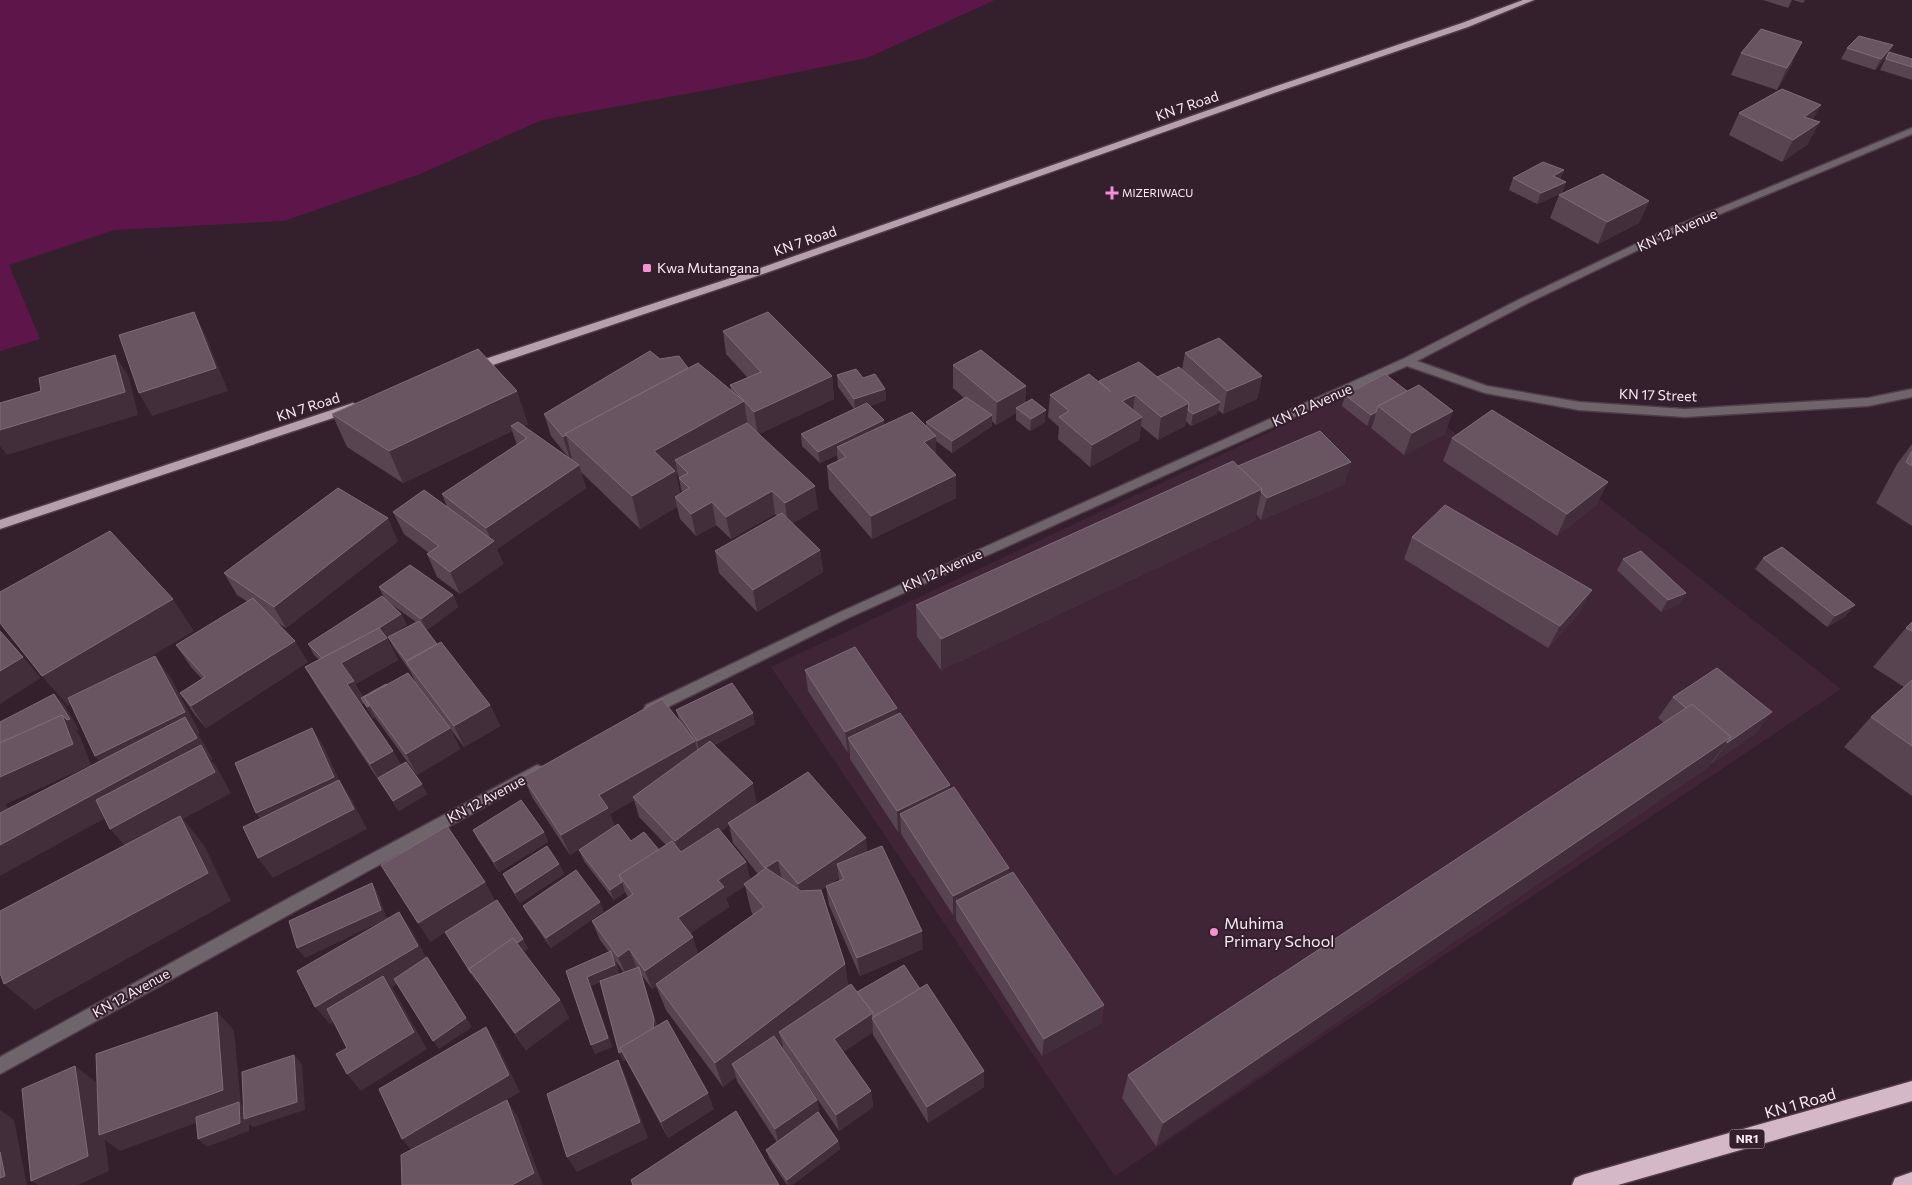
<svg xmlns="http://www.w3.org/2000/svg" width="1912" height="1185" viewBox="0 0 1912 1185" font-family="Commissioner,sans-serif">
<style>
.built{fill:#402537}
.green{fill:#5e164a}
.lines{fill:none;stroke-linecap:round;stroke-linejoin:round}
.minor-casing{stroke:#503b49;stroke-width:3}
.major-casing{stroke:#503b49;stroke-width:3}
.highway-casing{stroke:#503b49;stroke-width:3}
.minor{fill:#6f646a;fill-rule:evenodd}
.major{fill:#b7a0ae;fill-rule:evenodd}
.highway{fill:#d4b8c8;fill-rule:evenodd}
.wall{fill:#584350;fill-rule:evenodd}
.shaded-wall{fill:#422d3b}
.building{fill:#695562;stroke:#806c78}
.poi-dot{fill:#f591d2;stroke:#341f2d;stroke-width:2}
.labels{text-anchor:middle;stroke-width:4;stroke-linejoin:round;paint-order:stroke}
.far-poi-label{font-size:11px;fill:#f9eaf3;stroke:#341f2d;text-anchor:start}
.shield{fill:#341f2d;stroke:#beadb8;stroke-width:1}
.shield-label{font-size:12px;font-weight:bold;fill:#f9eaf3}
.street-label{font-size:14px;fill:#f9eaf3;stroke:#341f2d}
.poi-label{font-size:14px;fill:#f9eaf3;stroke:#341f2d;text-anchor:start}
.near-poi-label{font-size:16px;fill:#f9eaf3;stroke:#341f2d;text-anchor:start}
.near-street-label{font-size:16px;fill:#f9eaf3;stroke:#341f2d}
</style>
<rect width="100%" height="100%" fill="#341f2d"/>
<path class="built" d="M 1386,377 L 1460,437 L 1497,418 L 1841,689 L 1115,1176 L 771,667 Z"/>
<path class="green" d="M 0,0 L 995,0 L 867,58 L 708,90 L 542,120 L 420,174 L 284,221 L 114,230 L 9,265 L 40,339 L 0,351 Z"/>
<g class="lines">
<defs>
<g id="minor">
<path d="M 1912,128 L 1912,134 L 1665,237 L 1526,304 L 1417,361 L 1487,386 L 1579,402 L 1685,409 L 1868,398 L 1912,389 L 1912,397 L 1868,406 L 1685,417 L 1579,410 L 1485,393 L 1407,366 L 846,619 L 656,713 L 651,714 L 646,713 L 644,709 L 646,705 L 838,613 L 1403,359 L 1518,300 L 1659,233 Z"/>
<path d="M 537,765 L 542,767 L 544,771 L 542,775 L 0,1074 L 0,1057 L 289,898 Z"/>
</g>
<g id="major">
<path d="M 1523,0 L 1534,0 L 1468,27 L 1274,93 L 763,274 L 478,370 L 470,370 L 469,367 L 470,364 L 755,270 L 1268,89 L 1462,23 Z"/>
<path d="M 353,403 L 359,407 L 357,410 L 0,529 L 0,520 Z"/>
</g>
<g id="highway">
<path d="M 1912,1081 L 1912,1101 L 1618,1185 L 1572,1185 L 1575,1178 L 1582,1175 Z"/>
<path d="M 1912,1172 L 1912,1185 L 1892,1185 L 1895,1178 Z"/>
</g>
</defs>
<use href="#minor" class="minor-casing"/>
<use href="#major" class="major-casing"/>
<use href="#highway" class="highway-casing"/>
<use href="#minor" class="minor"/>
<use href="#major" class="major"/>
<use href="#highway" class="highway"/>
</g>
<g class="wall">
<path d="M 1763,0 L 1792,0 L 1788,8 Z"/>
<path d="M 1793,0 L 1805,0 L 1803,3 Z"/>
<path d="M 1893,45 L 1887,56 L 1875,70 L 1841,59 L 1847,48 Z"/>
<path d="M 1889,52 L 1912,59 L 1912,80 L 1880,70 Z"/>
<path d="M 1741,53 L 1792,64 L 1777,90 L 1731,75 Z"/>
<path d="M 1739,113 L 1813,120 L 1808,144 L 1782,162 L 1729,135 Z"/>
<path d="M 1564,170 L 1560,179 L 1566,182 L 1562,193 L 1537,204 L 1509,190 L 1513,178 Z"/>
<path d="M 1559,195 L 1649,201 L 1639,223 L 1598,244 L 1550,218 Z"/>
<path d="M 723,331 L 832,376 L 834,399 L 759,434 L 818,509 L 792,523 L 820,550 L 823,572 L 757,612 L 719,573 L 715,551 L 777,516 L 775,514 L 731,539 L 716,525 L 696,536 L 680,519 L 677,507 L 640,529 L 581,472 L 586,488 L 497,549 L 503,564 L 460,594 L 437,577 L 427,554 L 429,553 L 404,534 L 393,512 L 447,507 L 442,494 L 517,445 L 512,431 L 403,483 L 347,447 L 332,414 L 528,424 L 523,426 L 569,458 L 551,436 L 544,414 L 660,359 L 688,368 L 731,390 L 730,385 L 748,378 L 726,354 ZM 678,474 L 682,493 L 680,494 L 676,475 Z"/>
<path d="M 1185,353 L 1262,376 L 1257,399 L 1223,414 L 1218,410 L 1217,414 L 1191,426 L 1186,421 L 1185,426 L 1158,440 L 1141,426 L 1139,440 L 1090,467 L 1058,439 L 1059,427 L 1048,417 L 1050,395 L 1099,382 L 1099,381 L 1157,377 L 1182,369 Z"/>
<path d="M 953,365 L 1026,386 L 1025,403 L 1045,422 L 1030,431 L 1016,420 L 1016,413 L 996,425 L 992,421 L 992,426 L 952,453 L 936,441 L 936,455 L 956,498 L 872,539 L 829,489 L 827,466 L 838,461 L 837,455 L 820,463 L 802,446 L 801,434 L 854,409 L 838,387 L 837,375 L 863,378 L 885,389 L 886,400 L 870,406 L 884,425 L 926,426 L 926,422 L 964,398 L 953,388 Z"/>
<path d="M 1385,374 L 1445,434 L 1404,455 L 1371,428 L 1373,424 L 1367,426 L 1342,406 L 1345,395 Z"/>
<path d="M 1452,438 L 1608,482 L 1596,505 L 1557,536 L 1443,461 Z"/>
<path d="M 1912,444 L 1912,526 L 1876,503 L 1897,464 Z"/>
<path d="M 1351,462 L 1344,484 L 1261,520 L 1256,514 L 1255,521 L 941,670 L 917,637 L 916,605 L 1238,466 Z"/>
<path d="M 1412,537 L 1580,612 L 1548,648 L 1404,559 Z"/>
<path d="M 398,541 L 286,628 L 275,621 L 308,662 L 206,728 L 195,715 L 180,693 L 202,679 L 191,667 L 176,645 L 248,602 L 237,595 L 224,573 Z"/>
<path d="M 1763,558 L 1846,616 L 1827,627 L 1755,569 Z"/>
<path d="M 1623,559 L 1686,593 L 1679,604 L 1661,612 L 1617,570 Z"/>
<path d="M 379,587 L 453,595 L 458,607 L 427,630 L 437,644 L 490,705 L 500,726 L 464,747 L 450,728 L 460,749 L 417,775 L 375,717 L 373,718 L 364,703 L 361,705 L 393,751 L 401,765 L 427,794 L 399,811 L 318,689 L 305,667 L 319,660 L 314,655 L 308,644 L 384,598 ZM 387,601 L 416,622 L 388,637 L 394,648 L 410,671 L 416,683 L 449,727 L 363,697 L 355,684 L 398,660 L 387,638 L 407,625 L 401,614 Z"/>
<path d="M 1912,622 L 1912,796 L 1844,747 L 1871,717 L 1904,687 L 1873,667 L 1906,628 Z"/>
<path d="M 805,670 L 897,708 L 897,714 L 950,789 L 1009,868 L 1008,874 L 1104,1005 L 1101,1023 L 1042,1056 L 956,920 L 956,914 L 953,915 L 901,834 L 901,830 L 898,832 L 850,759 L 850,752 L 848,753 L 808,691 Z"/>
<path d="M 1673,697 L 1756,733 L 1712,763 L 1711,763 L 1708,767 L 1156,1146 L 1122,1098 L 1128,1075 L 1664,723 L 1658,718 Z"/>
<path d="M 676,710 L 755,724 L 714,745 L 757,804 L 867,852 L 923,949 L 860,976 L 829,905 L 826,887 L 821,890 L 845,964 L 848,986 L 857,992 L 920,989 L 984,1071 L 984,1087 L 928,1123 L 873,1035 L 873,1032 L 843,1052 L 871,1091 L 873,1107 L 839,1131 L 783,1049 L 782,1042 L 780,1044 L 817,1100 L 820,1115 L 838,1141 L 840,1149 L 792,1185 L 787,1185 L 769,1158 L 766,1150 L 777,1142 L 737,1081 L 736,1077 L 723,1087 L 666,1010 L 656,986 L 652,989 L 641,974 L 657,1026 L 714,1109 L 668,1138 L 626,1060 L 623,1061 L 600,982 L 591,986 L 612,1047 L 595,1054 L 566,971 L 609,952 L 600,940 L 592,921 L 628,897 L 625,892 L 614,900 L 584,861 L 579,850 L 599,837 L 570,855 L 532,797 L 523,777 L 679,720 ZM 634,800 L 639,817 L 666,845 L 659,850 L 631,841 L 615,827 L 610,814 ZM 729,825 L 733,843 L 758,874 L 750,880 L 746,862 L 721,831 ZM 839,878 L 839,881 L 829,885 ZM 745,886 L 751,911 L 753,915 L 698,954 L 690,933 L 729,907 L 726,898 ZM 615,960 L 624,973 L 619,974 Z"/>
<path d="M 473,830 L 544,832 L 548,842 L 499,872 L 478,840 Z"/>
<path d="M 559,864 L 564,874 L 520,903 L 508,884 L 503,874 Z"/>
<path d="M 485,882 L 495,901 L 523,939 L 528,949 L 523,951 L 560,1000 L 569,1018 L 526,1050 L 477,981 L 476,982 L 445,932 L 430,942 Z"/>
<path d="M 523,906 L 604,911 L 551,948 L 528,915 Z"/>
</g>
<g class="shaded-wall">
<path d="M 1802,42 L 1792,64 L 1777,90 L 1787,68 Z"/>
<path d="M 1893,45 L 1887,56 L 1875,70 L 1881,59 Z"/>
<path d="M 1821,105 L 1809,127 L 1804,117 Z"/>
<path d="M 1820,122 L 1808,144 L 1782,162 L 1793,140 Z"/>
<path d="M 1564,170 L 1559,182 L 1553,176 Z"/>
<path d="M 1566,182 L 1562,193 L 1537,204 L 1541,193 Z"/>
<path d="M 1649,201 L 1639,223 L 1598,244 L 1607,222 Z"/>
<path d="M 194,312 L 205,334 L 228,391 L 152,416 L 139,393 Z"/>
<path d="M 115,355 L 129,377 L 138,415 L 7,455 L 0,446 L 0,430 Z"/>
<path d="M 832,376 L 834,399 L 758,435 L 754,412 Z"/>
<path d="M 1262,376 L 1257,399 L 1223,414 L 1227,391 Z"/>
<path d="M 1026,386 L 1024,409 L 1016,408 L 1016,413 L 996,425 L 997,402 Z"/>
<path d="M 885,389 L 886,400 L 855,411 L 854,399 Z"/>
<path d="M 517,391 L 528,424 L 515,430 L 511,426 L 512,431 L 403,483 L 389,451 Z"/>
<path d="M 1135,395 L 1132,418 L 1122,401 Z"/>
<path d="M 744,401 L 749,434 L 675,460 L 678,474 L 676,475 L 682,504 L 675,497 L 677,507 L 640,529 L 632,496 L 654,451 Z"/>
<path d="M 1220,402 L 1217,414 L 1191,426 L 1193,414 Z"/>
<path d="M 1189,403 L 1185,426 L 1158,440 L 1161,417 Z"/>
<path d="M 1046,410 L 1045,422 L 1030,431 L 1031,419 Z"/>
<path d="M 1453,411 L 1445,434 L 1404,455 L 1412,433 Z"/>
<path d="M 1376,412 L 1373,424 L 1367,426 L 1371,415 Z"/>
<path d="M 992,415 L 992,426 L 952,453 L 952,441 Z"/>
<path d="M 1142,417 L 1139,440 L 1090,467 L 1092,445 Z"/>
<path d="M 884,420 L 885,432 L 837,447 L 837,455 L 820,463 L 818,452 Z"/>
<path d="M 566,435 L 572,458 L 570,459 L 563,437 Z"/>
<path d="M 936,436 L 936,459 L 924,442 Z"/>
<path d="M 1351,462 L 1344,484 L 1261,520 L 1267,498 Z"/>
<path d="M 579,465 L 586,488 L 497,549 L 503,564 L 460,594 L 450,572 L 492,543 L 486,528 Z"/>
<path d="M 956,475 L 956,498 L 872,539 L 871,516 Z"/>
<path d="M 1608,482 L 1596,505 L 1557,536 L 1567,514 Z"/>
<path d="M 815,486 L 818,509 L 788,526 L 785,503 Z"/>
<path d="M 1262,489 L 1255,521 L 941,670 L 941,639 Z"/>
<path d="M 772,491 L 775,514 L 731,539 L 726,517 Z"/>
<path d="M 712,502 L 716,525 L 696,536 L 691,514 Z"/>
<path d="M 388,518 L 398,541 L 286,628 L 274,607 Z"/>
<path d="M 820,550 L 823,572 L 757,612 L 753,590 Z"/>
<path d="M 1592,590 L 1580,612 L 1548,648 L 1560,626 Z"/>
<path d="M 1686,593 L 1679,604 L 1661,612 L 1668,600 Z"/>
<path d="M 453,595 L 458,607 L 427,630 L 421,619 Z"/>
<path d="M 173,599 L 194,631 L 68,706 L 42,676 Z"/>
<path d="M 1855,605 L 1846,616 L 1827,627 L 1835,616 Z"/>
<path d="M 401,614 L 407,625 L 384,640 L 387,638 L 398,660 L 355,684 L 366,703 L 361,698 L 364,703 L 359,706 L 327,663 Z"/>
<path d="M 295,641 L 308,662 L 206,728 L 191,706 Z"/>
<path d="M 155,656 L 171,678 L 200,733 L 198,734 L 213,759 L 211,760 L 216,766 L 231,793 L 183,819 L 204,845 L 231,901 L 35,1010 L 4,984 L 128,849 L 110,829 L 209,761 L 0,876 L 0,845 L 112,777 L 95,756 Z"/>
<path d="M 23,657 L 41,678 L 0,704 L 0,671 Z"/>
<path d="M 54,694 L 64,704 L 79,730 L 76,731 L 80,736 L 91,765 L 6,804 L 11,818 L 0,825 L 0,777 Z"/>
<path d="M 490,705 L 500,726 L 464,747 L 454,726 Z"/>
<path d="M 369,706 L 375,717 L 373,718 L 367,707 Z"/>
<path d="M 897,708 L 898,729 L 848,738 L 850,752 L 848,753 L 845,732 Z"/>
<path d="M 1772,712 L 1756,733 L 1712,763 L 1727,743 Z"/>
<path d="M 753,713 L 755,724 L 699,752 L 697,741 Z"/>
<path d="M 312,728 L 325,749 L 339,780 L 352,800 L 367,829 L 273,878 L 258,858 L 270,833 L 256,813 Z"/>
<path d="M 450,728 L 460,749 L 417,775 L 406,754 Z"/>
<path d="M 1731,737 L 1708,767 L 1156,1146 L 1163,1123 Z"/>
<path d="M 695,741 L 700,761 L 633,797 L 634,800 L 610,814 L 615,828 L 570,855 L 561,835 L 599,795 Z"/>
<path d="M 393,751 L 405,772 L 382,785 L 370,764 Z"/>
<path d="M 753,783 L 757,804 L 728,823 L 729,825 L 681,861 L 675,841 Z"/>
<path d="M 422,784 L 427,794 L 399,811 L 393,801 Z"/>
<path d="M 950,785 L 950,805 L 900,814 L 901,830 L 898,832 L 897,811 Z"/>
<path d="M 544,832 L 548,842 L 499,872 L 494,862 Z"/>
<path d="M 866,838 L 868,858 L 837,864 L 839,878 L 801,904 L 798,884 Z"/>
<path d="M 778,860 L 782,880 L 765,868 Z"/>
<path d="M 746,862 L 751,882 L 744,884 L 745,886 L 726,898 L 729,907 L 685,937 L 678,918 L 718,880 Z"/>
<path d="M 559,864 L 564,874 L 520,903 L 515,893 Z"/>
<path d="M 1009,868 L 1008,887 L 956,901 L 956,914 L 953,915 L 953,896 Z"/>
<path d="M 485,882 L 495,901 L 430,942 L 418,923 Z"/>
<path d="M 622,882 L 625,892 L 614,900 L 610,890 Z"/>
<path d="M 372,883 L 378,893 L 387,919 L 305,958 L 297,948 Z"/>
<path d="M 600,902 L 604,911 L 551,948 L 546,938 Z"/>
<path d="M 399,912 L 412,931 L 430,964 L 392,987 L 396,994 L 427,1049 L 361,1091 L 347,1074 L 390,988 L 330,1024 L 315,1007 Z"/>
<path d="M 922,931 L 923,949 L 860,976 L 857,958 Z"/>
<path d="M 693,937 L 699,956 L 652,989 L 645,971 Z"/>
<path d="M 523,939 L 528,949 L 478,981 L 472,972 Z"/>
<path d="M 629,949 L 637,968 L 626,975 L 618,957 Z"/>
<path d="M 611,951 L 615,961 L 619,974 L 591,986 L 612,1047 L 595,1054 L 591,1045 L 587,977 Z"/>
<path d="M 427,957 L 472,1027 L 439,1049 L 433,1041 Z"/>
<path d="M 845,964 L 849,990 L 779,1032 L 782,1042 L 739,1075 L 732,1064 L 736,1077 L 723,1087 L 715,1063 Z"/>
<path d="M 639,967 L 642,977 L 658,1028 L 655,1049 Z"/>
<path d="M 471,972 L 477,981 L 476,982 L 471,973 Z"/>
<path d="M 560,1000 L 569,1018 L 526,1050 L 515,1033 Z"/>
<path d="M 1104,1005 L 1101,1023 L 1042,1056 L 1044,1039 Z"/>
<path d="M 217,1012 L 234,1030 L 241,1104 L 248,1110 L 294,1055 L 302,1064 L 305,1110 L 253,1127 L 249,1124 L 249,1131 L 207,1147 L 198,1139 L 239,1107 L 120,1151 L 105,1140 L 109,1171 L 78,1185 L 38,1185 L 31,1181 L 75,1066 L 96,1082 L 104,1133 Z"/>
<path d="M 873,1013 L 873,1021 L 872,1018 L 873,1032 L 837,1056 L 834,1039 Z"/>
<path d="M 486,1027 L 497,1044 L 520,1092 L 415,1155 L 402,1139 Z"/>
<path d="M 622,1051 L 626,1060 L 623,1061 L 619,1053 Z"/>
<path d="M 618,1060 L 626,1077 L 648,1138 L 577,1172 L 567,1157 Z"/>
<path d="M 984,1071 L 984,1087 L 928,1123 L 927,1107 Z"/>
<path d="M 871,1091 L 873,1107 L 839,1131 L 836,1115 Z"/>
<path d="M 708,1093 L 714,1109 L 668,1138 L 661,1122 Z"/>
<path d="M 507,1100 L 518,1117 L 543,1185 L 512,1185 Z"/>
<path d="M 817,1100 L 820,1116 L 779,1145 L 775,1129 Z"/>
<path d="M 0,1110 L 14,1120 L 27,1185 L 0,1185 Z"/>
<path d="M 838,1141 L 840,1149 L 792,1185 L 788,1185 L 787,1180 Z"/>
</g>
<g class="building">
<path d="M 1761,29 L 1802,42 L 1787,68 L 1741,53 Z"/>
<path d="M 1859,36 L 1893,45 L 1881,59 L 1847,48 Z"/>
<path d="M 1889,52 L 1912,59 L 1912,67 L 1886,59 Z"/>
<path d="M 1782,89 L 1821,105 L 1804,117 L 1820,122 L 1793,140 L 1739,113 Z"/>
<path d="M 1543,162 L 1564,170 L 1553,176 L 1566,182 L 1541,193 L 1513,178 Z"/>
<path d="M 1603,174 L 1649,201 L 1607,222 L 1559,195 Z"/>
<path d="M 194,312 L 216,368 L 139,393 L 119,335 Z"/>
<path d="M 768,312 L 832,376 L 754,412 L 730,385 L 761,372 L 723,331 Z"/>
<path d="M 1219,338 L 1262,376 L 1227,391 L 1185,353 Z"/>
<path d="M 478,349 L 517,391 L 389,451 L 332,414 Z"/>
<path d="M 981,350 L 1026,386 L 997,402 L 953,365 Z"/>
<path d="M 650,351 L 660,359 L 679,356 L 688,368 L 565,434 L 566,435 L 563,437 L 544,414 Z"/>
<path d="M 115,355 L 125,392 L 0,430 L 0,403 L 41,391 L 39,378 Z"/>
<path d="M 1139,362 L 1189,403 L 1161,417 L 1135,395 L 1122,401 L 1142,417 L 1092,445 L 1059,417 L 1069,411 L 1050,395 L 1089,374 L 1111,392 L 1099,381 Z"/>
<path d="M 698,363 L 744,401 L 654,451 L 675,471 L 632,496 L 565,434 Z"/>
<path d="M 1179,367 L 1220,402 L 1193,414 L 1188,410 L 1189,403 L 1157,377 Z"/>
<path d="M 856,369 L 863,378 L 875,374 L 885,389 L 854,399 L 837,375 Z"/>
<path d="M 1385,374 L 1407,391 L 1378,406 L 1376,412 L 1371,415 L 1345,395 Z"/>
<path d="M 1419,385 L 1453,411 L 1412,433 L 1378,406 Z"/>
<path d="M 966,397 L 992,415 L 952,441 L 926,422 Z"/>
<path d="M 1032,399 L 1046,410 L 1031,419 L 1016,408 Z"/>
<path d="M 867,403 L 884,420 L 818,452 L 801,434 Z"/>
<path d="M 1492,410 L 1608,482 L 1567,514 L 1452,438 Z"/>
<path d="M 912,412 L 936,436 L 924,442 L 956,475 L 871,516 L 827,466 L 846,457 L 837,447 Z"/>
<path d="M 518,422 L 579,465 L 486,528 L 442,494 L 527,438 L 511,426 Z"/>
<path d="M 747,423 L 815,486 L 785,503 L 772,491 L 726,517 L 712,502 L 691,514 L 675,497 L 689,488 L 679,478 L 688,473 L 675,460 Z"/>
<path d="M 1320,431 L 1351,462 L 1267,498 L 1261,492 L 1262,489 L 1238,466 Z"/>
<path d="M 1912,451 L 1912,466 L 1906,462 Z"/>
<path d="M 1233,461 L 1262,489 L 941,639 L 916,605 Z"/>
<path d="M 338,488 L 388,518 L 274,607 L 224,573 Z"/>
<path d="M 424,490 L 494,541 L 450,572 L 427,554 L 439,546 L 393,512 Z"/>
<path d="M 1445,505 L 1592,590 L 1560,626 L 1412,537 Z"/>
<path d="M 782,513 L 820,550 L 753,590 L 715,551 Z"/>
<path d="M 110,531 L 173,599 L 42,676 L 0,623 L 0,592 Z"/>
<path d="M 1782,547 L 1855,605 L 1835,616 L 1763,558 Z"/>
<path d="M 1641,551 L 1686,593 L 1668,600 L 1623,559 Z"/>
<path d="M 410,565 L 453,595 L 421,619 L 379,587 Z"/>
<path d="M 382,596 L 401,614 L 379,628 L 322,658 L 308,644 Z"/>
<path d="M 253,598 L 295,641 L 191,706 L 180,693 L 205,677 L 176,645 Z"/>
<path d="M 419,621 L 437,644 L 406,661 L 388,637 Z"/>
<path d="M 1912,622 L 1912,631 L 1906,628 Z"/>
<path d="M 379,628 L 387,638 L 341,663 L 354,681 L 347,684 L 393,751 L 370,764 L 305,667 Z"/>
<path d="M 0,631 L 23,657 L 0,671 Z"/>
<path d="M 441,642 L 490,705 L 454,726 L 406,662 Z"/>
<path d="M 855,647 L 897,708 L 845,732 L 805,670 Z"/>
<path d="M 155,656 L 185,712 L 95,756 L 68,698 Z"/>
<path d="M 1717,668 L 1772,712 L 1727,743 L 1727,742 L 1731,737 L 1692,704 L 1686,708 L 1673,697 Z"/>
<path d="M 408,673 L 450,728 L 406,754 L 364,697 Z"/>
<path d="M 1912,680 L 1912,746 L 1871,717 Z"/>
<path d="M 732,683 L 753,713 L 697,741 L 676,710 Z"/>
<path d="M 386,684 L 387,685 L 364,697 L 369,706 L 367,707 L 361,698 Z"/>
<path d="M 54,694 L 70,719 L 67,720 L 62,715 L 0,743 L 0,722 Z"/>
<path d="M 662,699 L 695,741 L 599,795 L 608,808 L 561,835 L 523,777 Z"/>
<path d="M 1692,704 L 1731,737 L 1163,1123 L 1128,1075 Z"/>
<path d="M 900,713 L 950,785 L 897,811 L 848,738 Z"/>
<path d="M 62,715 L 73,744 L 0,777 L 0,743 Z"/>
<path d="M 185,717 L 197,738 L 0,845 L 0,813 Z"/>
<path d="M 312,728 L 334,777 L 256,813 L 235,763 Z"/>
<path d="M 710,741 L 753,783 L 675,841 L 633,797 Z"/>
<path d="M 201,745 L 215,772 L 110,829 L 96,800 Z"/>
<path d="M 406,762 L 422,784 L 393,801 L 378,778 Z"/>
<path d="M 808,772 L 866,838 L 798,884 L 778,860 L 765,868 L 728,823 Z"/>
<path d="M 339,780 L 354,809 L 258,858 L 243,827 Z"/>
<path d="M 954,787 L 1009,868 L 953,896 L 900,814 Z"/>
<path d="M 521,800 L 544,832 L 494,862 L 473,830 Z"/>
<path d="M 180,816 L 208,873 L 4,984 L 0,973 L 0,911 Z"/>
<path d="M 618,824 L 631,841 L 644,832 L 659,850 L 619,875 L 622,882 L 610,890 L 579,850 Z"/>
<path d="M 447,826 L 485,882 L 418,923 L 381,865 Z"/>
<path d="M 718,828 L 746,862 L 718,880 L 724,887 L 678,918 L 693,937 L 645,971 L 629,949 L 618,957 L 592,921 L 633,894 L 619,875 L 672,841 L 681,852 Z"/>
<path d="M 547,846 L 559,864 L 515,893 L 503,874 Z"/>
<path d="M 882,846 L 922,931 L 857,958 L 826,886 L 844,879 L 837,864 Z"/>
<path d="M 766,868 L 801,891 L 821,890 L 845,964 L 715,1063 L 656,984 L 764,907 L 744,884 Z"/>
<path d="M 576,870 L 600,902 L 546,938 L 523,906 Z"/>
<path d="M 1013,872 L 1104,1005 L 1044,1039 L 956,901 Z"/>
<path d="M 372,883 L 381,910 L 297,948 L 289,921 Z"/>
<path d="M 497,900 L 523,939 L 517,943 L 513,938 L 469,969 L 471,972 L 471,973 L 445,932 Z"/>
<path d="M 399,912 L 418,946 L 315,1007 L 297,971 Z"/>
<path d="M 513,938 L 560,1000 L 515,1033 L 469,969 Z"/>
<path d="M 611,951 L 615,965 L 587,977 L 608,1038 L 591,1045 L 566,971 Z"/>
<path d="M 427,957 L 466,1018 L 433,1041 L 394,979 Z"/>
<path d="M 904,965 L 920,989 L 873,1017 L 873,1013 L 857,992 Z"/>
<path d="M 639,967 L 654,1019 L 653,1029 L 620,1048 L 622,1051 L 619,1053 L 600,981 Z"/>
<path d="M 383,976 L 414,1032 L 347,1074 L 336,1054 L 347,1048 L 327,1009 Z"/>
<path d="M 851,984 L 873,1013 L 834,1039 L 871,1091 L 836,1115 L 779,1032 Z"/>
<path d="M 927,984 L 984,1071 L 927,1107 L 872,1018 Z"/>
<path d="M 217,1012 L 223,1090 L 99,1135 L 96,1054 Z"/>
<path d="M 667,1020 L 708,1093 L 661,1122 L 620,1048 Z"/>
<path d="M 486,1027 L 509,1075 L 402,1139 L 379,1089 Z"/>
<path d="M 774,1036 L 817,1100 L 775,1129 L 732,1064 Z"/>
<path d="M 294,1055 L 297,1102 L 244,1119 L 242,1072 Z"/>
<path d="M 618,1060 L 640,1122 L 567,1157 L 547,1094 Z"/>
<path d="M 75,1066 L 88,1156 L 31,1181 L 22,1089 Z"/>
<path d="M 507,1100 L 534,1173 L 512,1185 L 402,1185 L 401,1155 Z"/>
<path d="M 239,1102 L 240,1123 L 198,1139 L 196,1117 Z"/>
<path d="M 736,1111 L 779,1185 L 633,1185 L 631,1180 Z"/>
<path d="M 818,1112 L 838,1141 L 787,1180 L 766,1150 Z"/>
<path d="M 0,1152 L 5,1176 L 0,1178 Z"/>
</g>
<g class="poi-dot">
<path d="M1109.5 185.5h5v5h5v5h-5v5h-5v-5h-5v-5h5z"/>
<rect x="642" y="263" width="10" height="10" rx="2.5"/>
<circle cx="1214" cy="932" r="5"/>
</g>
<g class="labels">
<g class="far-poi-label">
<text x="1122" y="197">MIZERIWACU</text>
</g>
<rect class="shield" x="1729.5" y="1129.5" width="35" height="19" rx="4"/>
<g class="shield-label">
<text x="1747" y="1143">NR1</text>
</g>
<g class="street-label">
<text transform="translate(1187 106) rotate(-19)" y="5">KN 7 Road</text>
<text transform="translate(1677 230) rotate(-24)" y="5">KN 12 Avenue</text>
<text transform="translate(805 241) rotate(-19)" y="5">KN 7 Road</text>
<text transform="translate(1658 395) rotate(2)" y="5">KN 17 Street</text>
<text transform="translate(1312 405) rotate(-24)" y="5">KN 12 Avenue</text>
<text transform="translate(308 407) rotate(-18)" y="5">KN 7 Road</text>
<text transform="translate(942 570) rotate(-24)" y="5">KN 12 Avenue</text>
<text transform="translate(486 799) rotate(-28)" y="5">KN 12 Avenue</text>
<text transform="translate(131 993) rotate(-29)" y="5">KN 12 Avenue</text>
</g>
<g class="poi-label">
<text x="657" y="273">Kwa Mutangana</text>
</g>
<g class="near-poi-label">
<text x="1224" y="929">Muhima<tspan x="1224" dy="18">Primary School</tspan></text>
</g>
<g class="near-street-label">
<text transform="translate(1800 1103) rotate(-16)" y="6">KN 1 Road</text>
</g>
</g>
</svg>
